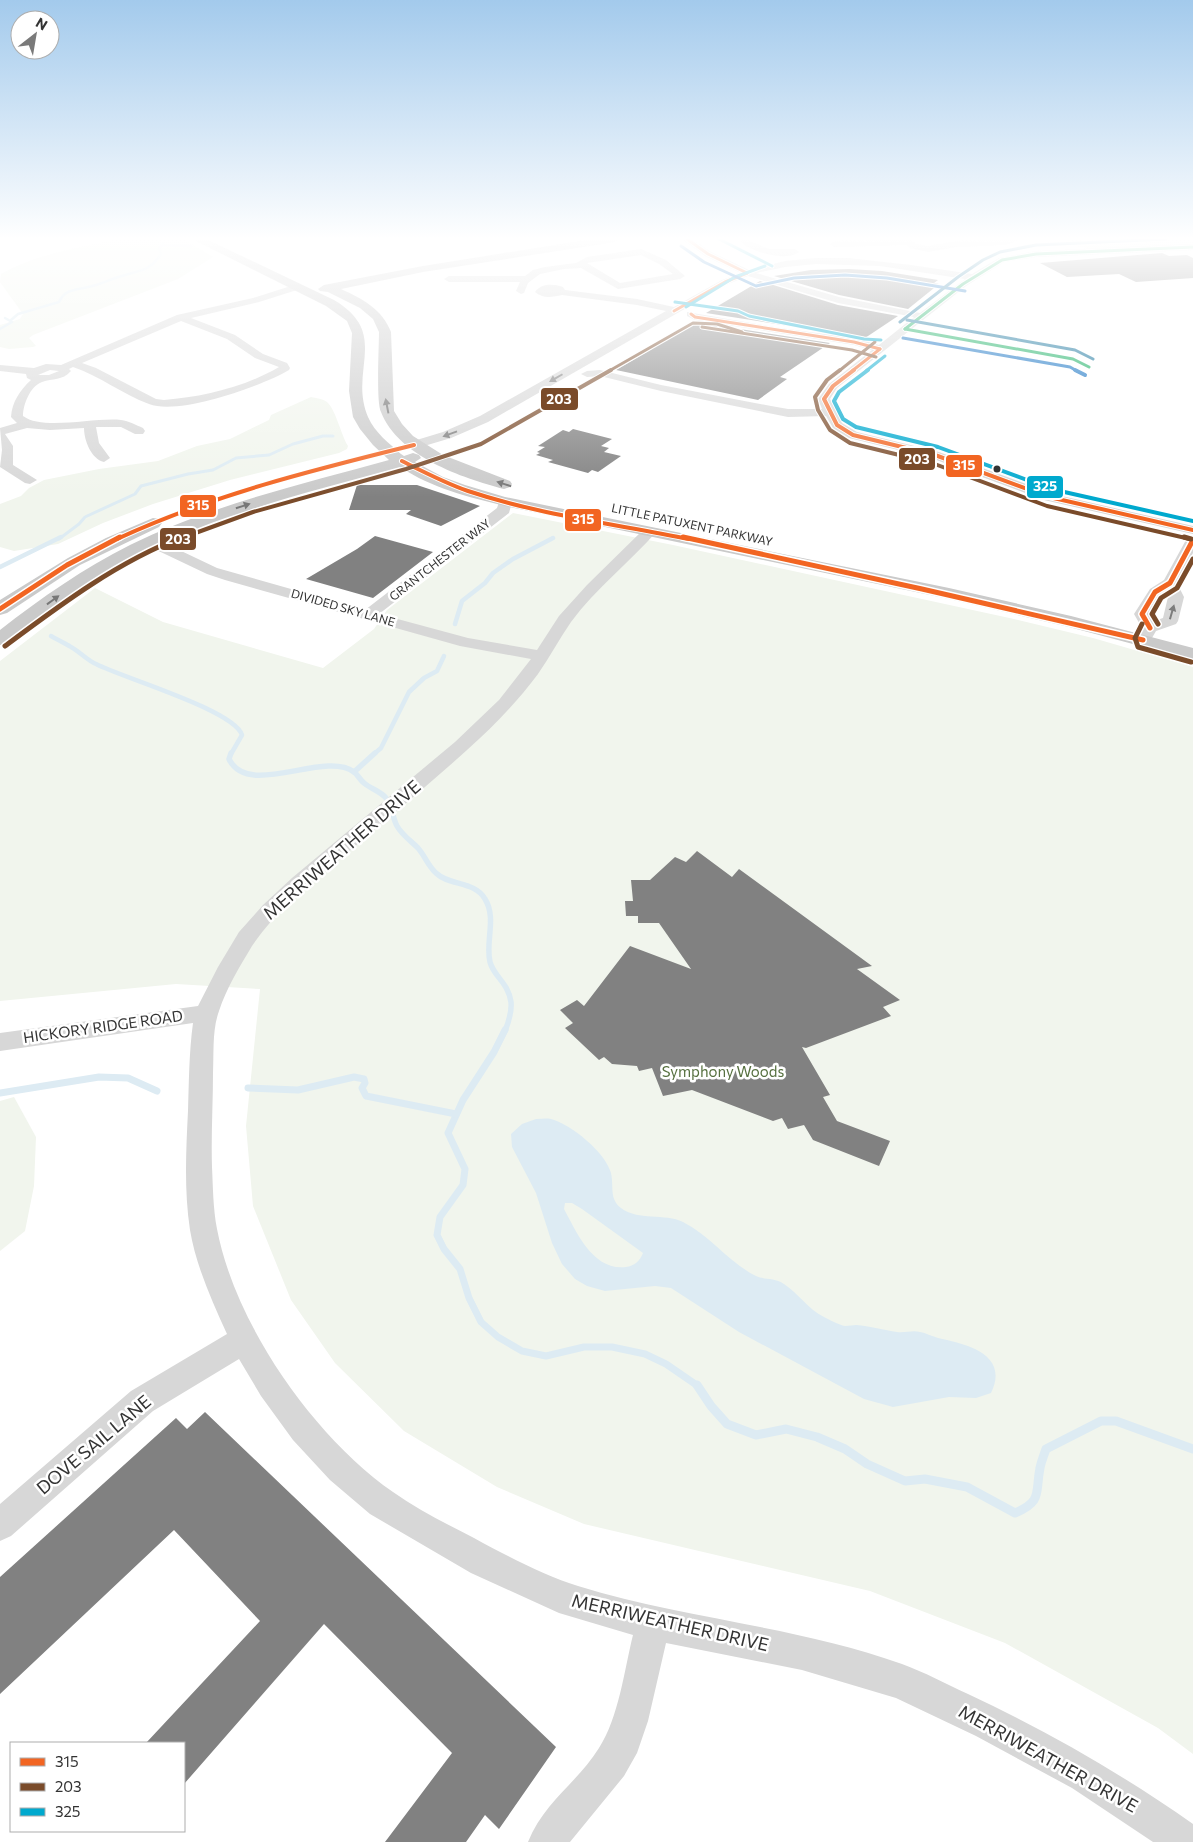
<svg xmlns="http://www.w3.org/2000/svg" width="1193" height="1842" viewBox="0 0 1193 1842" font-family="Commissioner,sans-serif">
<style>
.green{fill:#f1f5ed}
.water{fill:#ddebf3;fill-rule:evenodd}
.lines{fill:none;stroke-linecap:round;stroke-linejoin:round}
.stream-far5{stroke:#ddebf3;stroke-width:2.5}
.stream-far4{stroke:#ddebf3;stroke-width:3}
.stream-far3{stroke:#ddebf3;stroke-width:4.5}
.stream-far2{stroke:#ddebf3;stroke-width:5.5}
.stream-far1{stroke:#ddebf3;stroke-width:7}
.stream{stroke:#ddebf3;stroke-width:9}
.building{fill:#818181}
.minor{fill:#d7d7d7;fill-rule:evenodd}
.major{fill:#cacaca;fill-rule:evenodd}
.bus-1-far2-casing{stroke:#fff;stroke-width:5}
.bus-1-far1-casing{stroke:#fff;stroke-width:6}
.bus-1-casing{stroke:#fff;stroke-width:8}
.bus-2-far2-casing{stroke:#fff;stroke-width:5}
.bus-2-far1-casing{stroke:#fff;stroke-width:6}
.bus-2-casing{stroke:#fff;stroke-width:8}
.bus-3-far1-casing{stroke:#fff;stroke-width:5}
.bus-3-casing{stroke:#fff;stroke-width:6}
.bus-4-casing{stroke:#fff;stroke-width:5}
.bus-5-far1-casing{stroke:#fff;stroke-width:5}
.bus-5-casing{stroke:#fff;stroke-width:6}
.bus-6-casing{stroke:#fff;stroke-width:5}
.bus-1-far2{stroke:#f26522;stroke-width:3}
.bus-1-far1{stroke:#f26522;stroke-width:4}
.bus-1{stroke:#f26522;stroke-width:5}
.bus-2-far2{stroke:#7a4b2a;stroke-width:3}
.bus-2-far1{stroke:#7a4b2a;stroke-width:4}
.bus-2{stroke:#7a4b2a;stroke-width:5}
.bus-3-far1{stroke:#00a9ce;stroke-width:3}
.bus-3{stroke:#00a9ce;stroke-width:4}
.bus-4{stroke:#00a651;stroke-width:3}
.bus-5-far1{stroke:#0065bd;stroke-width:3}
.bus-5{stroke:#0065bd;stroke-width:4}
.bus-6{stroke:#006592;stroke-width:3}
.oneway{fill:#7d7d7d}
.oneway2{fill:#777}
.bus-dot{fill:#333;stroke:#fff;stroke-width:2}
.labels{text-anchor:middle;stroke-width:5;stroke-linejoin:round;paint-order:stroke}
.far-street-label{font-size:12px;fill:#333;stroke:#fff}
.street-label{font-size:15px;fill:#333;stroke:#fff}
.park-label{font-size:15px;fill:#56703f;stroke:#fff}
.near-street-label{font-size:18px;fill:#333;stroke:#fff}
.line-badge{stroke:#fff;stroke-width:2}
.badge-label{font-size:14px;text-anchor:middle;font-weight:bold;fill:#fff}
</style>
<rect width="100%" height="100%" fill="#fff"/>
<g class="green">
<path d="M 118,239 L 184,239 L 213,257 L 178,279 L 33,335 L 29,338 L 36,346 L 33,347 L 9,349 L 0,347 L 0,325 L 20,319 L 23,314 L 0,282 L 1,274 C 34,255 80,247 118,239 Z"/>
<path d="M 1066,239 L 1187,239 L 1193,242 L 1193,245 L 1090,249 L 1077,246 Z"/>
<path d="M 311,397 C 316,398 323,399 327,402 C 336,410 341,435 348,446 L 347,449 L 339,453 L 230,480 L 153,504 L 103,523 L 58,544 L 14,551 L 0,547 L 0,504 L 21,496 L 29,488 L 44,480 L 99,469 L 158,461 L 197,446 L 230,439 L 269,420 L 271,415 Z"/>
<path d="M 513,513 L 673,545 L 1014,619 L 1093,638 L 1193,667 L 1193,1754 L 1158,1728 L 1005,1643 L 870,1591 L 584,1524 L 497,1487 L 404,1431 L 335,1363 L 291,1300 L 253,1206 L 246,1126 L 260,989 L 176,984 L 0,1001 L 0,661 L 95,588 L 163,622 L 323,668 L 374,629 L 387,610 Z"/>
<path d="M 14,1097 L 36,1137 L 34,1186 L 25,1231 L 0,1251 L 0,1101 Z"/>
</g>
<path class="water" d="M 536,1119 C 541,1119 546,1118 551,1119 C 571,1124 606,1153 611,1173 C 614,1186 609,1199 621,1208 C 638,1221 665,1213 683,1222 C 711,1236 729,1263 756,1276 C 764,1280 774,1277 784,1284 C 799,1294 808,1309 824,1317 C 830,1320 839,1325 845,1326 C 849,1326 853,1325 856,1325 C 870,1326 884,1330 897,1332 C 905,1333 913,1330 920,1332 C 926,1333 931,1336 938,1338 C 966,1344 1010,1354 991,1393 L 976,1398 L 949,1397 L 893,1407 L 864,1399 L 739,1332 L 671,1288 L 655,1286 L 605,1291 L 587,1286 L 575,1279 L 562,1264 L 552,1243 L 536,1193 L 512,1147 L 511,1134 L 522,1124 ZM 565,1203 L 572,1203 L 582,1209 L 643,1253 C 640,1261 634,1266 626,1267 C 593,1271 577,1233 564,1209 Z"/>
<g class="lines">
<g class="stream-far5">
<path d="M 161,245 L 191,246"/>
<path d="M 11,320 L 18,314 L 59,302 C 65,289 75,290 88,287 C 100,285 110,279 122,276 C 140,270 149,272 161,254 L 159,249 L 165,239"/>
<path d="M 0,329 L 12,322 L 5,318"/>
</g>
<path class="stream-far4" d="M 59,539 L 79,524 L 85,517 L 135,494 L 141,486 L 188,474 L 213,470 L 236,458 L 269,455 L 293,444 L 323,436 L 333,436"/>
<g class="stream-far3">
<path d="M 0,567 L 61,537"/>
<path d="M 455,624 L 462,601 L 485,583 L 493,573 L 513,559 L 553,538"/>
<path d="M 51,636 C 58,640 65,643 71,647 C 80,652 87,660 96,664 C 123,678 234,710 242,735 L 231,754"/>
<path d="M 374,754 L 381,748 L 409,692 L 424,678 L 437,671 L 444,656"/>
</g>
<g class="stream-far2">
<path d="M 231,753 L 229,759 C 248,799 324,750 354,772 C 358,775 360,780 364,783 C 371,789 380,791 386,798 C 393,806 392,817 397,826 C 402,835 411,841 418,848 C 425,856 428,866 436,873 C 449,886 475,881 485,899 C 497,918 485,942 490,962 C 494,977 508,982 511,1002 C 512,1012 509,1021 505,1031"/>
<path d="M 354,772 L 375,753"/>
</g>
<g class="stream-far1">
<path d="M 505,1030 L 494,1052 L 463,1100 L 448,1133 L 465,1169 L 463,1185 L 440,1217 L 437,1235 L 444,1249 L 460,1269 L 469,1298 L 481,1322 L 498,1337 L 522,1351 L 546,1356 L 584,1347 L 612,1347 L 645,1354 L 666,1364 L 698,1386"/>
<path d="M 248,1088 L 298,1090 L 354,1077 L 364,1079 L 365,1083 L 362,1088 L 366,1096 L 456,1114"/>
<path d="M 0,1093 L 99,1077 L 128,1078 L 157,1091"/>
</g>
<path class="stream" d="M 697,1385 L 711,1406 L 727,1424 L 756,1435 L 786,1429 L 817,1437 L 845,1449 L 867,1464 L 905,1481 L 925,1479 L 967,1487 L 1015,1513 C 1043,1501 1035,1493 1040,1468 C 1041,1462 1044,1455 1046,1449 L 1101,1421 L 1116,1421 L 1193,1449"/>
</g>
<g class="building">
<path d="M 1162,253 L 1169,256 L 1187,255 L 1193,258 L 1193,278 L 1136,282 L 1119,274 L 1067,277 L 1040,263 Z"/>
<path d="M 849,269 L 882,271 L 938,280 L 934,283 L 939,284 L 908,309 L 839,295 L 774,276 L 811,270 Z"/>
<path d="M 760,281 L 838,305 L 898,316 L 865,338 L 706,313 Z"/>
<path d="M 693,321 L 695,322 L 830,343 L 780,377 L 787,379 L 758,400 L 616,370 L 652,349 L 647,348 Z"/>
<path d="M 573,429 L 612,439 L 601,446 L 609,448 L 604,452 L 621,456 L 598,472 L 592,470 L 588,473 L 548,462 L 553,460 L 536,455 L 540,453 L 537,452 L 545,447 L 538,446 L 563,430 L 569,432 Z"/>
<path d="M 357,485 L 417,485 L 480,506 L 441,526 L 406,514 L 411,510 L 349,510 Z"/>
<path d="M 375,536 L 433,552 L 373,598 L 306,579 L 357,549 Z"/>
<path d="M 697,851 L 732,877 L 739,869 L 872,966 L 857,969 L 900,1000 L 883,1007 L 891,1016 L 806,1048 L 802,1047 L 830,1095 L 823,1097 L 837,1121 L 890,1141 L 879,1166 L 813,1140 L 804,1125 L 788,1129 L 782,1118 L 773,1121 L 692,1090 L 663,1096 L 652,1068 L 639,1071 L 637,1066 L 612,1064 L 604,1057 L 599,1060 L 565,1028 L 573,1023 L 560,1010 L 577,1000 L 584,1006 L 630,946 L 691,969 L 659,923 L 638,923 L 638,916 L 626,916 L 625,901 L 633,901 L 631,880 L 650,880 L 675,857 L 686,862 Z"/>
<path d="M 205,1412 L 556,1747 L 499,1829 L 485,1815 L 466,1842 L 385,1842 L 452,1753 L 324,1624 L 184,1784 L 184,1743 L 146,1743 L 260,1621 L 174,1530 L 0,1694 L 0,1577 L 176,1418 L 187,1429 Z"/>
</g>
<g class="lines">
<g class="minor">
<path d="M 682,239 L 692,239 L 711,252 L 749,270 L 785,261 L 816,258 L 848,258 L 911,265 L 972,274 L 999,258 L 1036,251 L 1193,244 L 1193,250 L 1036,257 L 1004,262 L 966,286 L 837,388 L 830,399 L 842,423 L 857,432 L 939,452 L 1053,494 L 1193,526 L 1193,534 L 1044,500 L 931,458 L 849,438 L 833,428 L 826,416 L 788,417 L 661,391 L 600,376 L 587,377 L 581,374 L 587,371 L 600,370 L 661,385 L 771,406 L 788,409 L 822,409 L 818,399 L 829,384 L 872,350 L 854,345 L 695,320 L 687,316 L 687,312 L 780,328 L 854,338 L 879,345 L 914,317 L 838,303 L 748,276 L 728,284 L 488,422 L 451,438 L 414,449 L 410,448 L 408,445 L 410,442 L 443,432 L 480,416 L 666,311 L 637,305 L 562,295 C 552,297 543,299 535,292 C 542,283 553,284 563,287 L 565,290 L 637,299 L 674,307 L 722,280 L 741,273 L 705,256 ZM 816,264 L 880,266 L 965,279 L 920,313 L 839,297 L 756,273 L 785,267 Z"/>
<path d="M 752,239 L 750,241 L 769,249 L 795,249 L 799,252 C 786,262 752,252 741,242 L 741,239 Z"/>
<path d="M 911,239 L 916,244 L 928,246 L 956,241 L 1023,239 L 1005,245 L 956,247 L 928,252 L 910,248 L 907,245 L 834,247 L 830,244 L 834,241 Z"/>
<path d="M 641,249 L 666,260 L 685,276 L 680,279 L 618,289 L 581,268 L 564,269 L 540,274 L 528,283 L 524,293 L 521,294 L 516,291 L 520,282 L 449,282 L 444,279 L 449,276 L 525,276 L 533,270 L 545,267 L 576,263 L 587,257 ZM 641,255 L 659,264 L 673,274 L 620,283 L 587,263 Z"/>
<path d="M 297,284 L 300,285 L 300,289 L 259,302 L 191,318 L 235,335 L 263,354 L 287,363 L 290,368 L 289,370 C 262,386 179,416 149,404 C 122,394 100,376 73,367 L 69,369 L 71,371 C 62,381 53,378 42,382 C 30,386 23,405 23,416 C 43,431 95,417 121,420 C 129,421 136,425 143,428 L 145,431 L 143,434 L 135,434 L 121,427 L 96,427 L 99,443 L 110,458 L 104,462 C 91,459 84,440 84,428 L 50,430 L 27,428 L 5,434 L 13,446 L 13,465 L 37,480 L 30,484 L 25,483 L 0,467 L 2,450 L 0,428 L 17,423 L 11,417 C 12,402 20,390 31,380 L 27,378 L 26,374 L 0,371 L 0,365 L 34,368 L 46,364 L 61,365 L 177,315 L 253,298 ZM 181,321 L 227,339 L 255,358 L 279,367 C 245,387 203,397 164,400 L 156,399 L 96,368 L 82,363 ZM 50,370 L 59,371 L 49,375 L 38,375 Z"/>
<path d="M 505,498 L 512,502 L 509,513 L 379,614 L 468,638 L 537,650 L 559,616 L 587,585 L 645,528 L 655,528 L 657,531 C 630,562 596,588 571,622 C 559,639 550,657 538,674 C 517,702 493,727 467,750 C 423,790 377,827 333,865 C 304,890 273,914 252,946 C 240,966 226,989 219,1011 C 212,1030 214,1053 213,1073 C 213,1104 211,1135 212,1167 C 213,1187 213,1208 217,1229 C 235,1324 313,1436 393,1492 C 418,1510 447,1524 474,1538 C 505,1555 545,1576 578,1586 C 684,1619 797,1626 902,1664 C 924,1672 946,1684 968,1694 C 1047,1731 1122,1774 1193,1824 L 1193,1842 L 1153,1842 L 1072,1788 L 976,1736 L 896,1698 L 802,1670 L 666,1643 L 648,1721 L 637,1753 L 624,1776 L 570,1842 L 528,1842 C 544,1802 578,1782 599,1748 C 619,1717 624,1671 633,1635 L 559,1613 L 471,1573 L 370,1514 L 330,1480 L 293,1440 L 261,1396 L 239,1359 L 153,1411 L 11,1536 L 0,1541 L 0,1504 L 131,1391 L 227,1334 C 212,1301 196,1266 190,1230 C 184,1191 186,1150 188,1111 C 189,1082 189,1052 193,1023 L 0,1051 L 0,1033 L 198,1006 L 218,967 L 239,932 L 263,905 L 292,878 L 455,742 L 499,700 L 531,659 L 460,646 L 225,580 L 207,574 L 146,545 L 144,542 L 146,539 L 156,539 L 217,568 L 365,610 L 497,508 L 500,499 Z"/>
<path d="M 1193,536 L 1193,553 L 1177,583 L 1184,597 L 1178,621 L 1176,624 L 1156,631 L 1149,643 L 1137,643 L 1135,640 L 1142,628 L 1134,614 L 1150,589 L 1164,580 L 1186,540 L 1188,537 ZM 1166,592 L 1168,597 L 1163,618 L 1154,621 L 1150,614 L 1161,595 Z"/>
</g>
<g class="major">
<path d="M 192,239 L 206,239 L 334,300 C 391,334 348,370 368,417 C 375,433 389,443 401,454 L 404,456 L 413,453 L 419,455 L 421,458 L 415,462 L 443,477 L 465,485 L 505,497 L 949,588 L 1071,616 L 1193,648 L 1193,660 L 1069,627 L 949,599 L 505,506 C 468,497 432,488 400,467 C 313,491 225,512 143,552 C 94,577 50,610 7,643 L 0,645 L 0,630 C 41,598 84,568 130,545 C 212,505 302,484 389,460 L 373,445 L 360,429 L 353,417 L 349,391 L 352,333 L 347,321 L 326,306 Z"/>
<path d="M 592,239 L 620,239 L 615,242 L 423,272 L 341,289 C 363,299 382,309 391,332 L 394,411 L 402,424 L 413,436 L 443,455 L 510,481 L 512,484 L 510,487 L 504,489 C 462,478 398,456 381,412 C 376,402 379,347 379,332 L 373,319 L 360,308 L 328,292 L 320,291 L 318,289 L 324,285 L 423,266 Z"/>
<path d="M 153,518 L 159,519 L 162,523 L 159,527 L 80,565 L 7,613 L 0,615 L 0,600 L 68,558 L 106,538 Z"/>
</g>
<defs>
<g id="bus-1-far2">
<path d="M 687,239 L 708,254 L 747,273"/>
<path d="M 674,311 L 725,282 L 747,273"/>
<path d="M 691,314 L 695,317 L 854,342 L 880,349"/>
<path d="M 852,371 L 880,349"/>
</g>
<g id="bus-1-far1">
<path d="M 854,370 L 833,386 L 824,399 L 837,425 L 853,435 L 935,455 L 1049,497 L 1193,530"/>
<path d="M 402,461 C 424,472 445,483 468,491 C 540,515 615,524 689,539"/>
<path d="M 117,539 C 212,495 313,470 414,445"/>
</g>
<g id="bus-1">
<path d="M 683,537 L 922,589 L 1143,640"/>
<path d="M 0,609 L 67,565 L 120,537"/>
<path d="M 1150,628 L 1142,614 L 1155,592 L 1170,583 L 1193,540"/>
</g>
<g id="bus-2-far2">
<path d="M 702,327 L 852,350 L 876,357"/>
<path d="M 609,371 L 693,323 L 717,324 L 742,332"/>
<path d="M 839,371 L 875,342"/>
</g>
<g id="bus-2-far1">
<path d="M 840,370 L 827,380 L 815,397 L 818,410 L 830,430 L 850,443 L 932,463 L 1047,506 L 1190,539"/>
<path d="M 179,539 L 253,512 L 406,469 L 481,444 L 611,370"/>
</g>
<g id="bus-2">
<path d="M 1184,537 L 1191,539"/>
<path d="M 1142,624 L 1135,638 L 1138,647 L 1191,662"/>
<path d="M 1158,624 L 1152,614 L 1161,598 L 1177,588 L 1193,559"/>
<path d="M 5,646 C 60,605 117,562 182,537"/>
</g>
<g id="bus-3-far1">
<path d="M 719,239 L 772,266"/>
<path d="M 675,302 L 738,311 L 749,316 L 864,339 L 881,340"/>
<path d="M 686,307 L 735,277 L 765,266"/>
<path d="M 866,371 L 885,356"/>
</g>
<path id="bus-3" d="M 868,370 L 839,392 L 834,401 L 843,419 L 856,427 L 938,447 L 1051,489 L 1193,521"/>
<g id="bus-4">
<path d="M 905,329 L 963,284 L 1002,260 L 1036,254 L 1193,247"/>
<path d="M 905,329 L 1073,359 L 1089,367"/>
</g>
<g id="bus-5-far1">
<path d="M 681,246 L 704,262 L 756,286 L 794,278 L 845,275 L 887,278 L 965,291"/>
<path d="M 903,338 L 1070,367 L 1077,371"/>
</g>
<path id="bus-5" d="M 1075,370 L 1085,375"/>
<g id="bus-6">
<path d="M 907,320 L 1075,350 L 1093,359"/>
<path d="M 900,322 L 958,277 L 983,260 L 1000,252 L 1036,245 L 1166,239"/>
</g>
</defs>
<use href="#bus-1-far2" class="bus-1-far2-casing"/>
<use href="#bus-1-far1" class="bus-1-far1-casing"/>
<use href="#bus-1" class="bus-1-casing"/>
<use href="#bus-2-far2" class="bus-2-far2-casing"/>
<use href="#bus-2-far1" class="bus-2-far1-casing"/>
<use href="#bus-2" class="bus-2-casing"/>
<use href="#bus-3-far1" class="bus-3-far1-casing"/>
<use href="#bus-3" class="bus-3-casing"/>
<use href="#bus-4" class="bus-4-casing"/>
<use href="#bus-5-far1" class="bus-5-far1-casing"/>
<use href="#bus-5" class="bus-5-casing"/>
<use href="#bus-6" class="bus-6-casing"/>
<use href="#bus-1-far2" class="bus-1-far2"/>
<use href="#bus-1-far1" class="bus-1-far1"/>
<use href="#bus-1" class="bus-1"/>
<use href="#bus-2-far2" class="bus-2-far2"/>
<use href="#bus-2-far1" class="bus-2-far1"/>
<use href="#bus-2" class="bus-2"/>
<use href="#bus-3-far1" class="bus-3-far1"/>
<use href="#bus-3" class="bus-3"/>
<use href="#bus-4" class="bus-4"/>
<use href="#bus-5-far1" class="bus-5-far1"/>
<use href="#bus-5" class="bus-5"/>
<use href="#bus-6" class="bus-6"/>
</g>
<defs><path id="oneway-solid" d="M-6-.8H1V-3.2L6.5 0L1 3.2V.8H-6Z" transform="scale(1.25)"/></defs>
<g class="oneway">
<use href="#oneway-solid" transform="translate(556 378) rotate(150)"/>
<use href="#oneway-solid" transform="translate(450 434) rotate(160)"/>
<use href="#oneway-solid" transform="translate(1172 612) rotate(-74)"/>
</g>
<g class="oneway2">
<use href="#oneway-solid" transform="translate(387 406) rotate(-101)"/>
<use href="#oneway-solid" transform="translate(504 484) rotate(-163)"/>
<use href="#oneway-solid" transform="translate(243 506) rotate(-18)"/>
<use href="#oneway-solid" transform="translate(53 600) rotate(-36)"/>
</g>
<linearGradient id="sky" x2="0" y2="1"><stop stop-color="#a3caec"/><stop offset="0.48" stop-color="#fff"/><stop offset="1" stop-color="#fff" stop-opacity="0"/></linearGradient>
<rect width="1193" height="497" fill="url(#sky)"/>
<circle class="bus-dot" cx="997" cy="469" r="4.5"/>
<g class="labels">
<g class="far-street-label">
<text transform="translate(692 525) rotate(12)" y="4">LITTLE PATUXENT PARKWAY</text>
<text transform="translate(440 560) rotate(-38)" y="4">GRANTCHESTER WAY</text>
<text transform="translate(343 608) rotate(16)" y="4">DIVIDED SKY LANE</text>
</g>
<g class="street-label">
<text transform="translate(103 1027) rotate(-8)" y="5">HICKORY RIDGE ROAD</text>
</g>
<g class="park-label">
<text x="723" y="1077">Symphony Woods</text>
</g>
<g class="near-street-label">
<text transform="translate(342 850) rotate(-41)" y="6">MERRIWEATHER DRIVE</text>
<text transform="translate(94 1445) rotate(-40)" y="6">DOVE SAIL LANE</text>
<text transform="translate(670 1623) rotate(13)" y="6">MERRIWEATHER DRIVE</text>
<text transform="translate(1048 1759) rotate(29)" y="6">MERRIWEATHER DRIVE</text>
</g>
</g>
<g class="line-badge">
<rect x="540" y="387" width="39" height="24" rx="5" fill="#7a4b2a"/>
<rect x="898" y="447" width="38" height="24" rx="5" fill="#7a4b2a"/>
<rect x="945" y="454" width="38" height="24" rx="5" fill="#f26522"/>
<rect x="1026" y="475" width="38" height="24" rx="5" fill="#00a9ce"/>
<rect x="179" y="494" width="38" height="24" rx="5" fill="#f26522"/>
<rect x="564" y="508" width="38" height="24" rx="5" fill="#f26522"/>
<rect x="159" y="527" width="38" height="24" rx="5" fill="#7a4b2a"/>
</g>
<g class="badge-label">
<text x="559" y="404">203</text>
<text x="917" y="464">203</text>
<text x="964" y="470">315</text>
<text x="1045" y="491">325</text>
<text x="198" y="510">315</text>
<text x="583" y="524">315</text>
<text x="178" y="544">203</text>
</g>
<rect x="10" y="1742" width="175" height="90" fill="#ffffff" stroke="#adadad"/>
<rect x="20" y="1758" width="25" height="8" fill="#f26522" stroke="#adadad"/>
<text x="55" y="1767" font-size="15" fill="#333333">315</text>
<rect x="20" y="1783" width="25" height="8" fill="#7a4b2a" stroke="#adadad"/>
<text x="55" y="1792" font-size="15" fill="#333333">203</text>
<rect x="20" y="1808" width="25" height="8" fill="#00a9ce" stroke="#adadad"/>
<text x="55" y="1817" font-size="15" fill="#333333">325</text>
<g transform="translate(35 35) rotate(31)"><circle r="24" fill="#ffffff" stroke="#adadad"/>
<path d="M0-4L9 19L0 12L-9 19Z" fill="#7a7a7a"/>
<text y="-8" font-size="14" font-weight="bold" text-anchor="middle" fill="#333333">N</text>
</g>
</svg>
